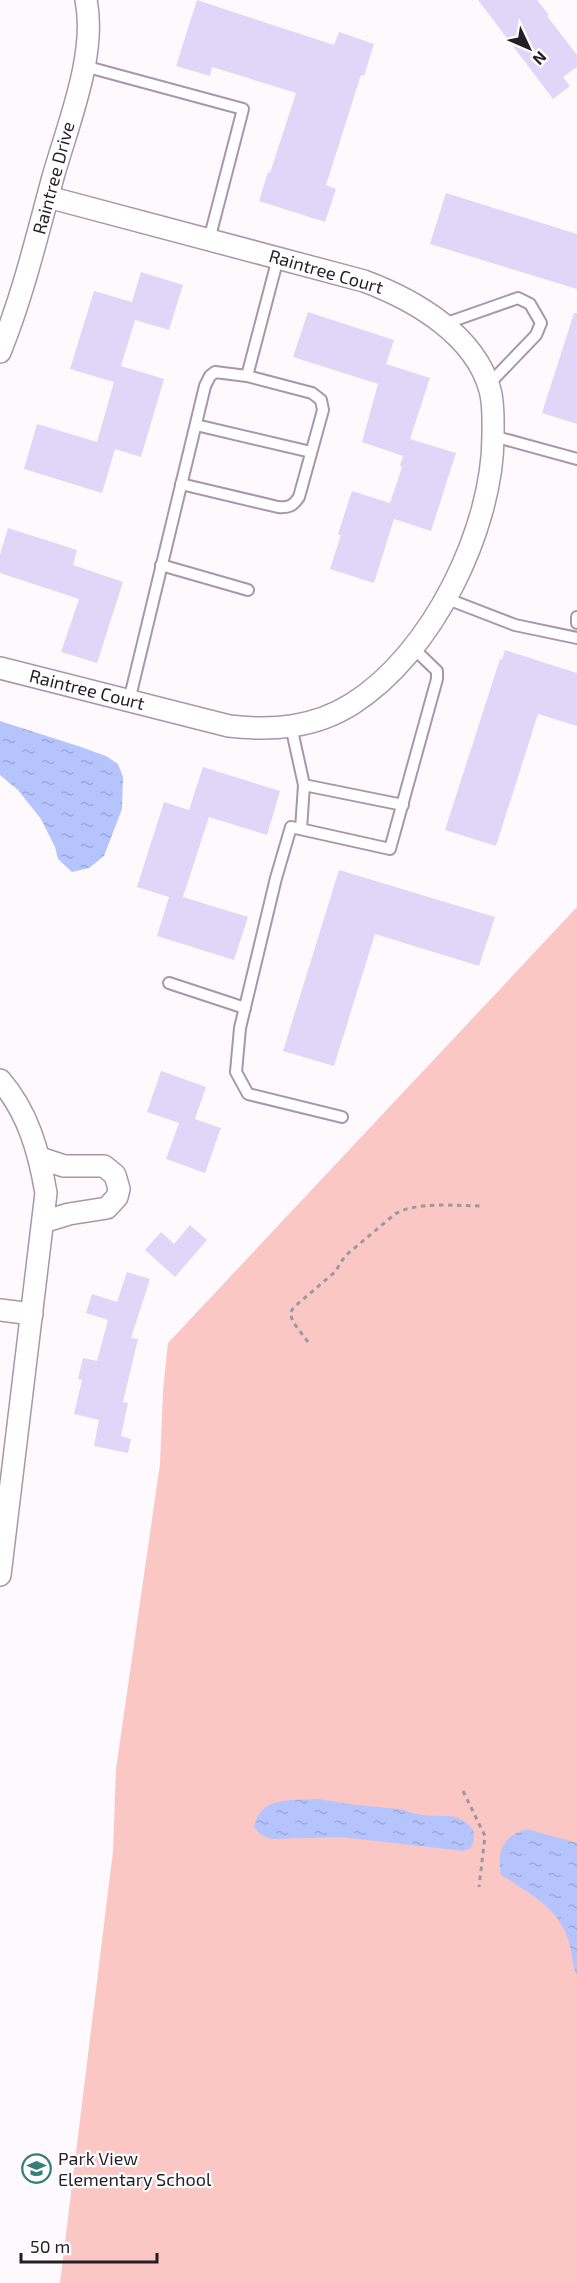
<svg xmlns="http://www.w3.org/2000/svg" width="577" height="2283" viewBox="0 0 577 2283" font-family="'Exo 2',sans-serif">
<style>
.grass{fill:#fbc7c5}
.water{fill:url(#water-ripples)}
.building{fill:#e1d6f8}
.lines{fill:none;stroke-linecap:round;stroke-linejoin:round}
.lane-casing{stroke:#aa96a9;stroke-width:14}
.street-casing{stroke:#aa96a9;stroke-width:24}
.path{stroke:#9e989e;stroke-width:3;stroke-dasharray:4.5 4.5;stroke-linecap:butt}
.lane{stroke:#fff;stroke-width:10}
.street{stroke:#fff;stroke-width:21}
.labels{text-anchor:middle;stroke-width:4.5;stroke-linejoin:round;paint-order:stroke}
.street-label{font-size:18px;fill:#261e26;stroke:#fff}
.poi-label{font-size:18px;fill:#261e26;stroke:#fff;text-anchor:start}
</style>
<defs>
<pattern id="water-ripples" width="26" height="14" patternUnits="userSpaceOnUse" patternTransform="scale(1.5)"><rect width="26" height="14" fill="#b5c4fc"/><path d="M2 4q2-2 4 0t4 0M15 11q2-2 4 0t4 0" fill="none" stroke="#9ca8d8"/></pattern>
</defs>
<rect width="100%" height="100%" fill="#fdf9fd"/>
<path class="grass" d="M 577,907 L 577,2283 L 60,2283 L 113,1851 L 116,1769 L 160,1464 L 163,1390 L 168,1343 Z"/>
<g class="water">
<path d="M 0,721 L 81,747 L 106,756 L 118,764 L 123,777 L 122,809 L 104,856 L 89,868 L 72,872 L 58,859 L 55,847 L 41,819 L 18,790 L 0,775 Z"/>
<path d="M 319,1799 C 346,1804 372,1807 399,1809 C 405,1810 411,1813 417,1814 C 427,1816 439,1816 449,1816 C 456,1816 466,1821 470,1826 C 477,1833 474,1840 471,1848 L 463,1851 L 341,1837 L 271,1839 L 261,1835 L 254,1827 C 260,1795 293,1801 319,1799 Z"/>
<path d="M 527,1829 L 577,1843 L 577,1976 C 572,1965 572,1951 568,1939 C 558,1907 527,1892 501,1875 C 497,1851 502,1836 527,1829 Z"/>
</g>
<g class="building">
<path d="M 197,0 L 334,45 L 339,32 L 374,44 L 364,76 L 361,75 L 326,185 L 336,189 L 325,222 L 259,201 L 268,172 L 270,173 L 296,93 L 212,67 L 210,76 L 176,66 Z"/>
<path d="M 478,0 L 537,0 L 549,15 L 547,16 L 577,55 L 577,67 L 563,77 L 570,86 L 553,99 Z"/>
<path d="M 446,193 L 577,234 L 577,289 L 430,244 Z"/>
<path d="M 141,272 L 183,285 L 169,330 L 135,320 L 121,366 L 164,379 L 141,457 L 115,449 L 102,493 L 24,469 L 37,424 L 97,442 L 114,382 L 70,369 L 94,291 L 132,302 Z"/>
<path d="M 308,312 L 394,340 L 386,364 L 430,378 L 410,439 L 456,453 L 431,531 L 394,519 L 374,583 L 330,569 L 341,535 L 338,534 L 352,491 L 390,503 L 402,467 L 400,465 L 403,456 L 362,442 L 378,384 L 293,357 Z"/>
<path d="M 574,313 L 577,313 L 577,424 L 542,413 Z"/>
<path d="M 8,528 L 77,550 L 73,565 L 123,582 L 97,663 L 61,652 L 79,599 L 0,573 L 0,554 Z"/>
<path d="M 505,650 L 577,673 L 577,726 L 538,714 L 496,846 L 445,830 L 500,659 L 502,660 Z"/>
<path d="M 203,767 L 280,791 L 267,835 L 209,817 L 183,897 L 248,917 L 234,960 L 157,936 L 169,897 L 137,887 L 164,802 L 189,810 Z"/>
<path d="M 339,870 L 495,917 L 479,966 L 375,934 L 334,1066 L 283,1051 Z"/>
<path d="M 161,1071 L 206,1087 L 195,1119 L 221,1128 L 205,1173 L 166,1159 L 179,1123 L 147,1112 Z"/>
<path d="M 190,1225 L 207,1240 L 175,1277 L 145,1250 L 161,1232 L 174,1244 Z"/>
<path d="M 127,1272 L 150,1279 L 131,1338 L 138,1339 L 123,1402 L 128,1403 L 121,1436 L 131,1439 L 128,1453 L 94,1446 L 99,1420 L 74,1414 L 82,1380 L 78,1379 L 83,1358 L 97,1361 L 108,1320 L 86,1313 L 92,1294 L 117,1302 Z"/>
</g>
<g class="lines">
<defs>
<g id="lane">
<path d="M 84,66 L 243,109 L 209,240"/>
<path d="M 444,324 L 518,298 L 530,304 L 541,323 L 536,335 L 488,385"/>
<path d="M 196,425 L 311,452"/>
<path d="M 493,436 L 577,459"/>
<path d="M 181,484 L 278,507 C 289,508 293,506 299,497 L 323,410 L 321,400 L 312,393 L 247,376"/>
<path d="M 161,565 L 248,590"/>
<path d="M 445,598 L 515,625 L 577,638"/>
<path d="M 577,617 L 577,623"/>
<path d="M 129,701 L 205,386 L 210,376 L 215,372 L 247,376 L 278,258"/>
<path d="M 291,726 L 304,785"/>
<path d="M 301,829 L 304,785 L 403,805"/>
<path d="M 169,983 L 245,1008"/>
<path d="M 342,1117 L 248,1094 L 236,1072 L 240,1028 L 276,878 L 291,827 L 390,849 L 437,679 L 437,671 L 412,647"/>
</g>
<g id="street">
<path d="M 0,352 C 23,295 37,236 53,177 C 68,124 97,54 86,0"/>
<path d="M 0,668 L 229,726 C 272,731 314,728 352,704 C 432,654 493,529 493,436 C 493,421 494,404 490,390 C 475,335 415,300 364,281 L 48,197"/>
<path d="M 0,1080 C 28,1112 39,1152 46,1193 L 0,1575"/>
<path d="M 40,1158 L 64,1166 L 104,1166 L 115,1175 L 119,1189 L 117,1197 L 107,1208 L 69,1214 L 43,1222"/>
<path d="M 0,1310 L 32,1314"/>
</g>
</defs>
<use href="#lane" class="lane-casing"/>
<use href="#street" class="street-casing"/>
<g class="path">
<path d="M 308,1342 L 293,1322 L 290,1313 L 294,1307 L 335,1272 L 345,1256 L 395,1214 C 416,1201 458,1206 483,1206"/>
<path d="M 463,1791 L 485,1836 L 479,1887"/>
</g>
<use href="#lane" class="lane"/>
<use href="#street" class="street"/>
</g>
<defs>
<symbol id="school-ring" viewBox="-11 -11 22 22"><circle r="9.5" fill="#fff" stroke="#357e7b" stroke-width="1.5"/><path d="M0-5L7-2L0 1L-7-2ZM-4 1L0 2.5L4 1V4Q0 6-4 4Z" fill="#357e7b"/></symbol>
</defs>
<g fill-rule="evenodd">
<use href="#school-ring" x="20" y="2152" width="33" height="33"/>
</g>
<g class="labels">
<g class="street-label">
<text transform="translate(54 178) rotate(-75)" y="6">Raintree Drive</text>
<text transform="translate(326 272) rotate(16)" y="6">Raintree Court</text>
<text transform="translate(87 690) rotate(14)" y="6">Raintree Court</text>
</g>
<g class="poi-label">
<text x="58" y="2165">Park View<tspan x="58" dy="21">Elementary School</tspan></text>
</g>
</g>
<g transform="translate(529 48) rotate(134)" stroke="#ffffff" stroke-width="4.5" paint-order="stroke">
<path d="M0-4.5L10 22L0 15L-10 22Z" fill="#261e26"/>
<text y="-9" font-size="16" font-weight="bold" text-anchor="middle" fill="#261e26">N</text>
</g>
<path d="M21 2253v9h136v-9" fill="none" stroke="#261e26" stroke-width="3"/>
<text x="30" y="2253" font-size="18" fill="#261e26" stroke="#ffffff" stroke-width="4.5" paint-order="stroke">50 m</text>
</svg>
